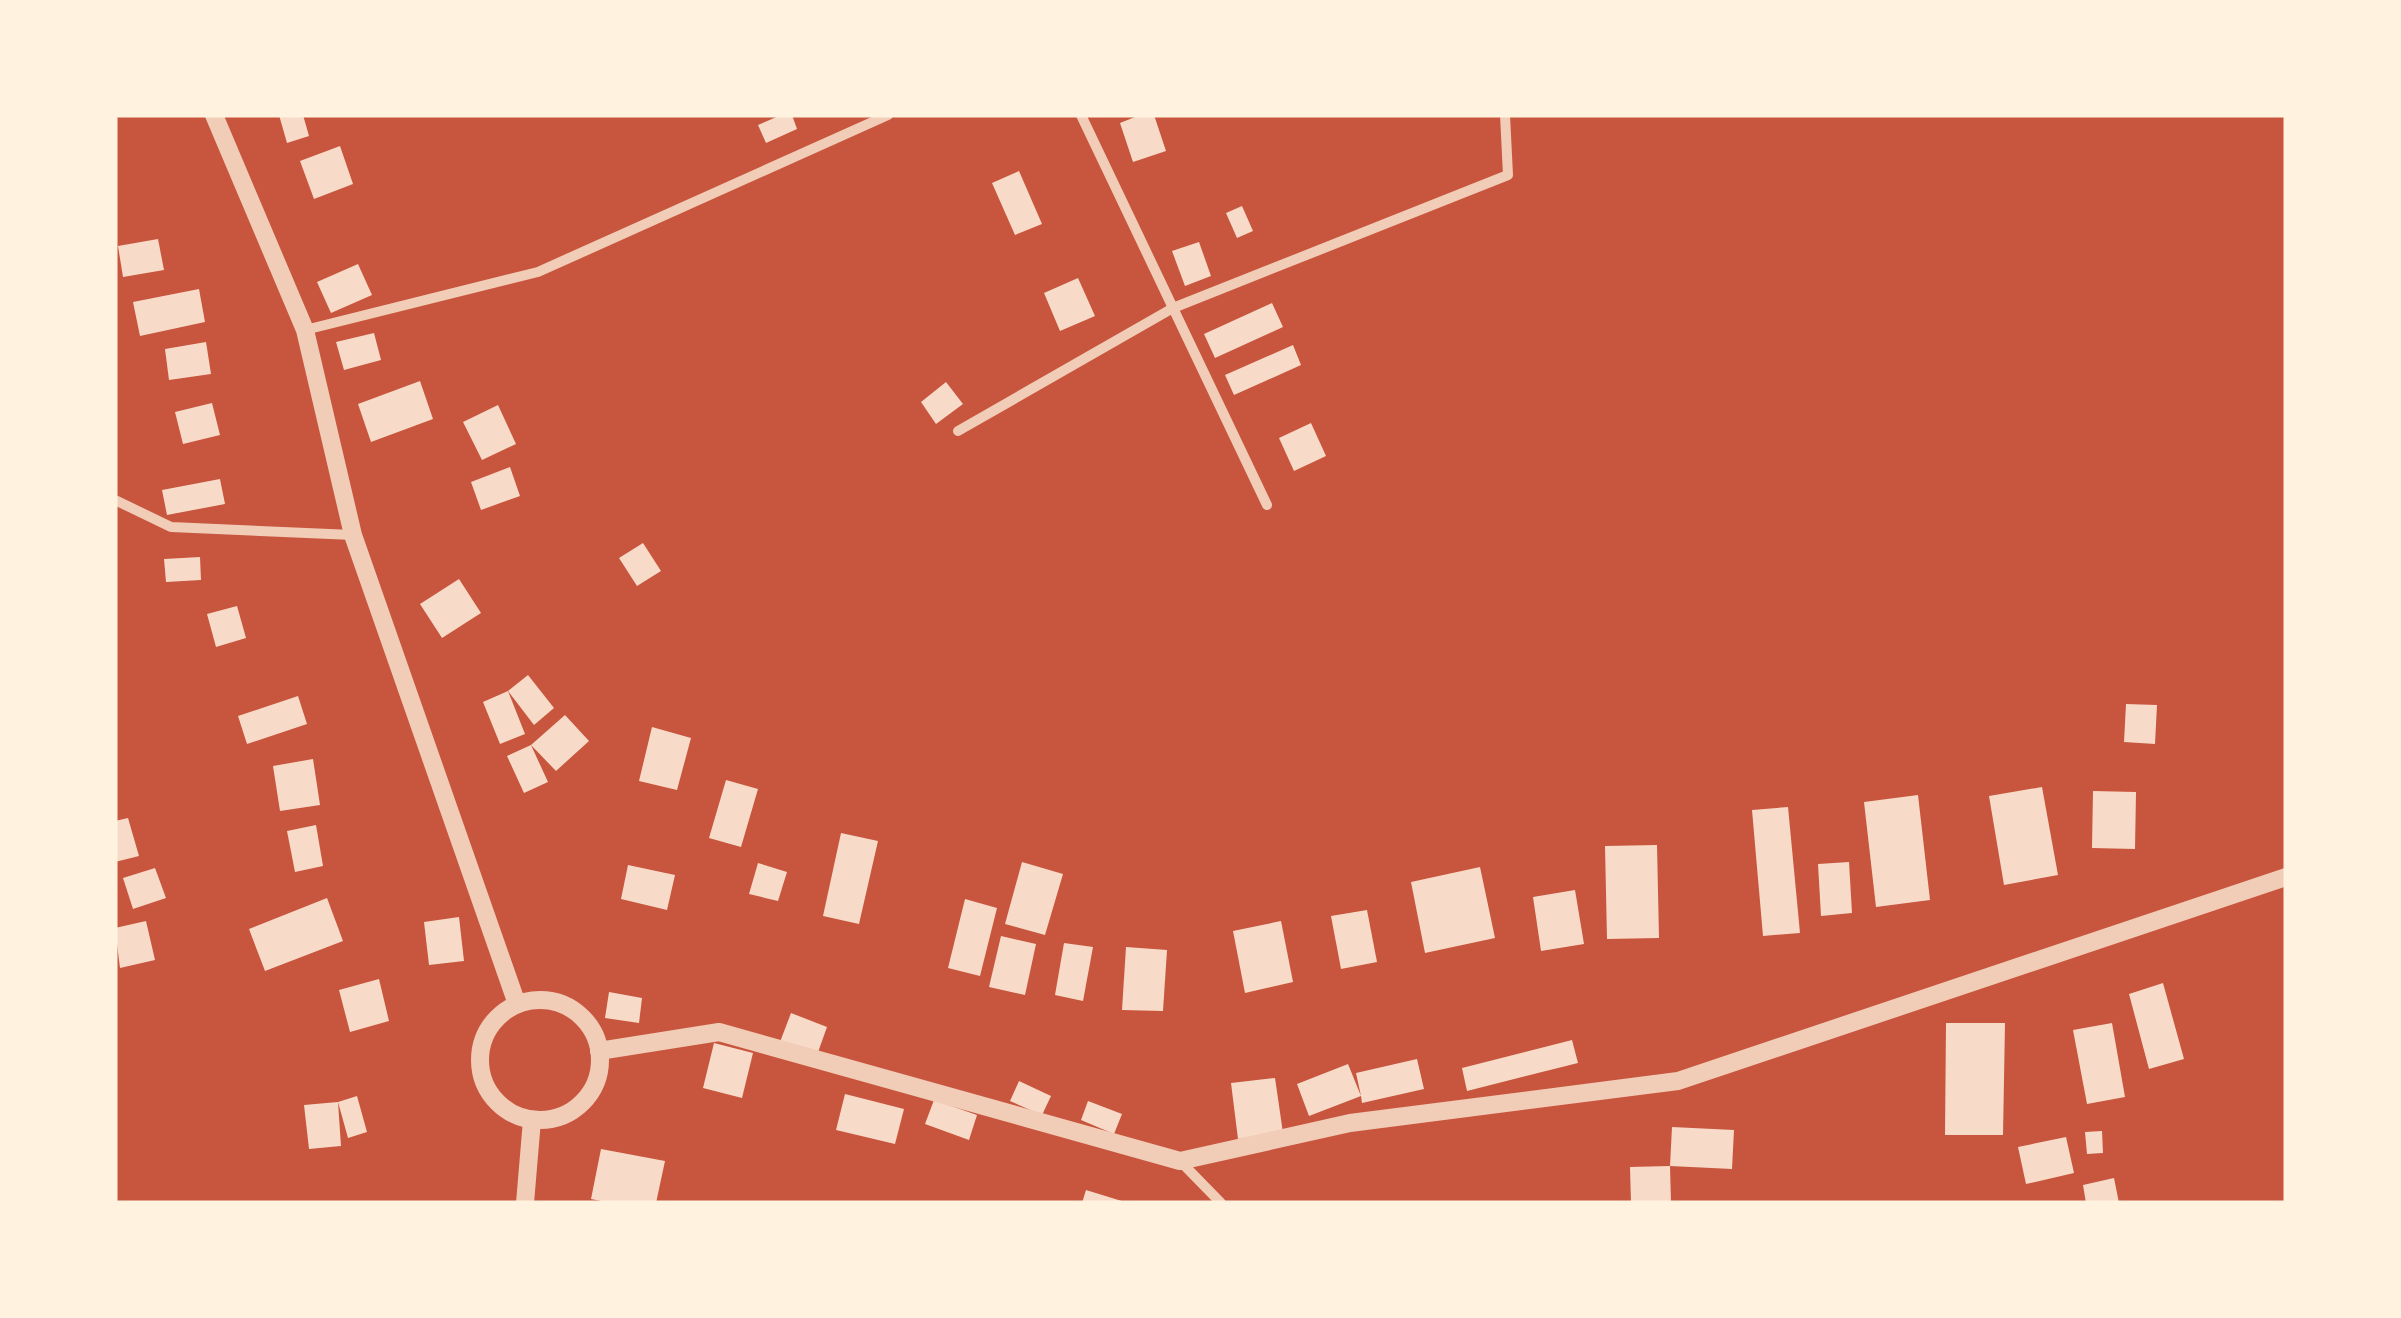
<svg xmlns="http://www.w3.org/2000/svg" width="2401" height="1318" viewBox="0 0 2401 1318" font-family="Inter,sans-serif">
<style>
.building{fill:#f7dbc8}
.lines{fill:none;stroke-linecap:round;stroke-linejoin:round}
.minor{stroke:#f1ccb7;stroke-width:10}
.tertiary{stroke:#f1ccb7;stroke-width:18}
</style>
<rect width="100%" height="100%" fill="#c8553d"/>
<g class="building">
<path d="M 279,115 L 303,115 L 309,136 L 287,143 Z"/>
<path d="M 781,115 L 792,115 L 797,129 L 766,143 L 758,125 Z"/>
<path d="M 1140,115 L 1154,115 L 1166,151 L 1133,162 L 1120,123 Z"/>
<path d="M 340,146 L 353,184 L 314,199 L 300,161 Z"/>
<path d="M 1019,171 L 1042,224 L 1015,235 L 992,183 Z"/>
<path d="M 1242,206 L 1253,231 L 1237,238 L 1226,213 Z"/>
<path d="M 158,239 L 164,270 L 123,277 L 118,246 Z"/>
<path d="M 1199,242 L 1211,276 L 1185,286 L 1172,251 Z"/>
<path d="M 358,264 L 372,295 L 331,313 L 317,282 Z"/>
<path d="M 1078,278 L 1095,316 L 1060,331 L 1044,293 Z"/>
<path d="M 199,289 L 205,322 L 140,336 L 133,302 Z"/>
<path d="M 1272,303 L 1283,327 L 1215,358 L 1204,334 Z"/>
<path d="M 374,333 L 381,360 L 344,370 L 336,342 Z"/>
<path d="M 206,342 L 211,374 L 169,380 L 165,349 Z"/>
<path d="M 1293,345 L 1301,365 L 1234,395 L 1225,375 Z"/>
<path d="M 420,381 L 433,419 L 371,442 L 358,404 Z"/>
<path d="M 946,382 L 963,404 L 936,424 L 921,402 Z"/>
<path d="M 212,403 L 220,435 L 183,444 L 175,412 Z"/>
<path d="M 498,405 L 516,444 L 482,460 L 463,422 Z"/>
<path d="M 1311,423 L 1326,456 L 1294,471 L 1279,438 Z"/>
<path d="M 510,467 L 520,496 L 481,510 L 471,482 Z"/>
<path d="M 220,479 L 225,504 L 167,515 L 162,490 Z"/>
<path d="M 643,543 L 661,571 L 637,586 L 619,558 Z"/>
<path d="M 200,557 L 201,580 L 166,582 L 164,559 Z"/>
<path d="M 459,579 L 481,613 L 442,638 L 420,604 Z"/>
<path d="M 237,606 L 246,638 L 216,647 L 207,614 Z"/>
<path d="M 528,675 L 554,708 L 534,725 L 508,691 Z"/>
<path d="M 508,691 L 525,734 L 500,744 L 483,702 Z"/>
<path d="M 298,696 L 307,724 L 247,744 L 238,716 Z"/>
<path d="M 2126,704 L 2157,705 L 2155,744 L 2124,742 Z"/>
<path d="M 565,715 L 589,741 L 556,771 L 531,745 L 548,782 L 524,793 L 507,756 L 531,745 Z"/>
<path d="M 652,727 L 691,738 L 677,790 L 639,781 Z"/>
<path d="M 313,759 L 320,805 L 280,811 L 273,766 Z"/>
<path d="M 726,780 L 758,789 L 741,847 L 709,838 Z"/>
<path d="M 2042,787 L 2058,875 L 2004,885 L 1989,796 Z"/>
<path d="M 2093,791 L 2136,792 L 2135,849 L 2092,848 Z"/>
<path d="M 1918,795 L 1930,900 L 1876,907 L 1864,802 Z"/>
<path d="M 1788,807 L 1800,933 L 1763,936 L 1752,810 Z"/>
<path d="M 128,818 L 139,856 L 115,862 L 115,821 Z"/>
<path d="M 316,825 L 323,866 L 295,872 L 287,831 Z"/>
<path d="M 841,833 L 878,841 L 859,924 L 823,916 Z"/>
<path d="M 1657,845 L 1659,938 L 1607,939 L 1605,846 Z"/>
<path d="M 1022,862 L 1063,874 L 1045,935 L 1005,924 Z"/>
<path d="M 1849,862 L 1852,913 L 1821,916 L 1818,864 Z"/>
<path d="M 758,863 L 787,872 L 778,901 L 749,894 Z"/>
<path d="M 628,865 L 675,875 L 667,910 L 621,899 Z"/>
<path d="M 1480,867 L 1495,938 L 1425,953 L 1411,882 Z"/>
<path d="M 155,868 L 166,898 L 133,909 L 123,878 Z"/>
<path d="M 1575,890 L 1584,944 L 1541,951 L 1533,897 Z"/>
<path d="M 327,898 L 343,941 L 265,971 L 249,929 Z"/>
<path d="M 965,899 L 997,908 L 980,976 L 948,968 Z"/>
<path d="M 1367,910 L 1377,962 L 1341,969 L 1331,916 Z"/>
<path d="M 459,917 L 464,961 L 429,965 L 424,922 Z"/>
<path d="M 146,921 L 155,960 L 120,968 L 115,928 Z"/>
<path d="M 1281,921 L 1293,982 L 1245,993 L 1233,931 Z"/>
<path d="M 1001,936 L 1036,944 L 1025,995 L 989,987 Z"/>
<path d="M 1064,943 L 1093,947 L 1083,1001 L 1055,995 Z"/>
<path d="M 1126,947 L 1167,950 L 1163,1011 L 1122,1010 Z"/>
<path d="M 379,979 L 389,1021 L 350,1032 L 339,990 Z"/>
<path d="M 2163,983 L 2184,1059 L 2149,1069 L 2129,994 Z"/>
<path d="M 609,992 L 642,998 L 639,1023 L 605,1018 Z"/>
<path d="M 791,1013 L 827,1027 L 817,1055 L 780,1042 Z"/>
<path d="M 1946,1023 L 2005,1023 L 2003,1135 L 1945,1135 Z"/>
<path d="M 2112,1023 L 2125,1097 L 2087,1104 L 2073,1030 Z"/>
<path d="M 1572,1040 L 1578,1063 L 1467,1091 L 1462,1068 Z"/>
<path d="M 714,1043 L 753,1053 L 742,1098 L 703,1088 Z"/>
<path d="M 1417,1059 L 1424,1089 L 1362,1103 L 1361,1096 L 1309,1116 L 1297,1084 L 1348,1064 L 1361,1096 L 1356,1073 Z"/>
<path d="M 1275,1078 L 1283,1133 L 1238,1139 L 1231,1083 Z"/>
<path d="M 1019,1081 L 1051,1096 L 1042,1115 L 1010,1101 Z"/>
<path d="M 845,1094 L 904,1109 L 895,1144 L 836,1130 Z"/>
<path d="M 357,1096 L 367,1132 L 348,1138 L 338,1102 L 341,1146 L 309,1149 L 304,1105 L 338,1102 Z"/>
<path d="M 934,1100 L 977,1115 L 969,1140 L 925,1124 Z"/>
<path d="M 1088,1101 L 1122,1114 L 1114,1134 L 1081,1120 Z"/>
<path d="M 1672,1127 L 1734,1130 L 1732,1169 L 1670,1166 Z"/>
<path d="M 2102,1131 L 2103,1153 L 2087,1154 L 2085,1132 Z"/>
<path d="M 2066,1137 L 2074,1173 L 2026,1184 L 2018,1147 Z"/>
<path d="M 601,1149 L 665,1161 L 656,1203 L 611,1203 L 591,1199 Z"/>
<path d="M 1670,1166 L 1671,1203 L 1631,1203 L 1630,1167 Z"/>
<path d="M 2114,1178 L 2119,1203 L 2086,1203 L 2083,1185 Z"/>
<path d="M 1086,1190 L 1125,1202 L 1125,1203 L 1082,1203 Z"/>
</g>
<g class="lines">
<g class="minor">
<path d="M 1081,115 L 1267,505"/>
<path d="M 305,330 L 538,272 L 888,115"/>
<path d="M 958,431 L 1173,308 L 1508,175 L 1505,115"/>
<path d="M 115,500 L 171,527 L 353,535"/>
<path d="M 1180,1161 L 1221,1203"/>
</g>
<g class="tertiary">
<path d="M 214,115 L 305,330 L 353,535 L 517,1004"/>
<circle cx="540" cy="1060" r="60"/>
<path d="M 599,1051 L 719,1032 L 1180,1161 L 1350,1123 L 1678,1081 L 2286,877"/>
<path d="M 525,1203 L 532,1120"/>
</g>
</g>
<rect width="2401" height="1318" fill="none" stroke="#fff3e0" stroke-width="235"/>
</svg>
